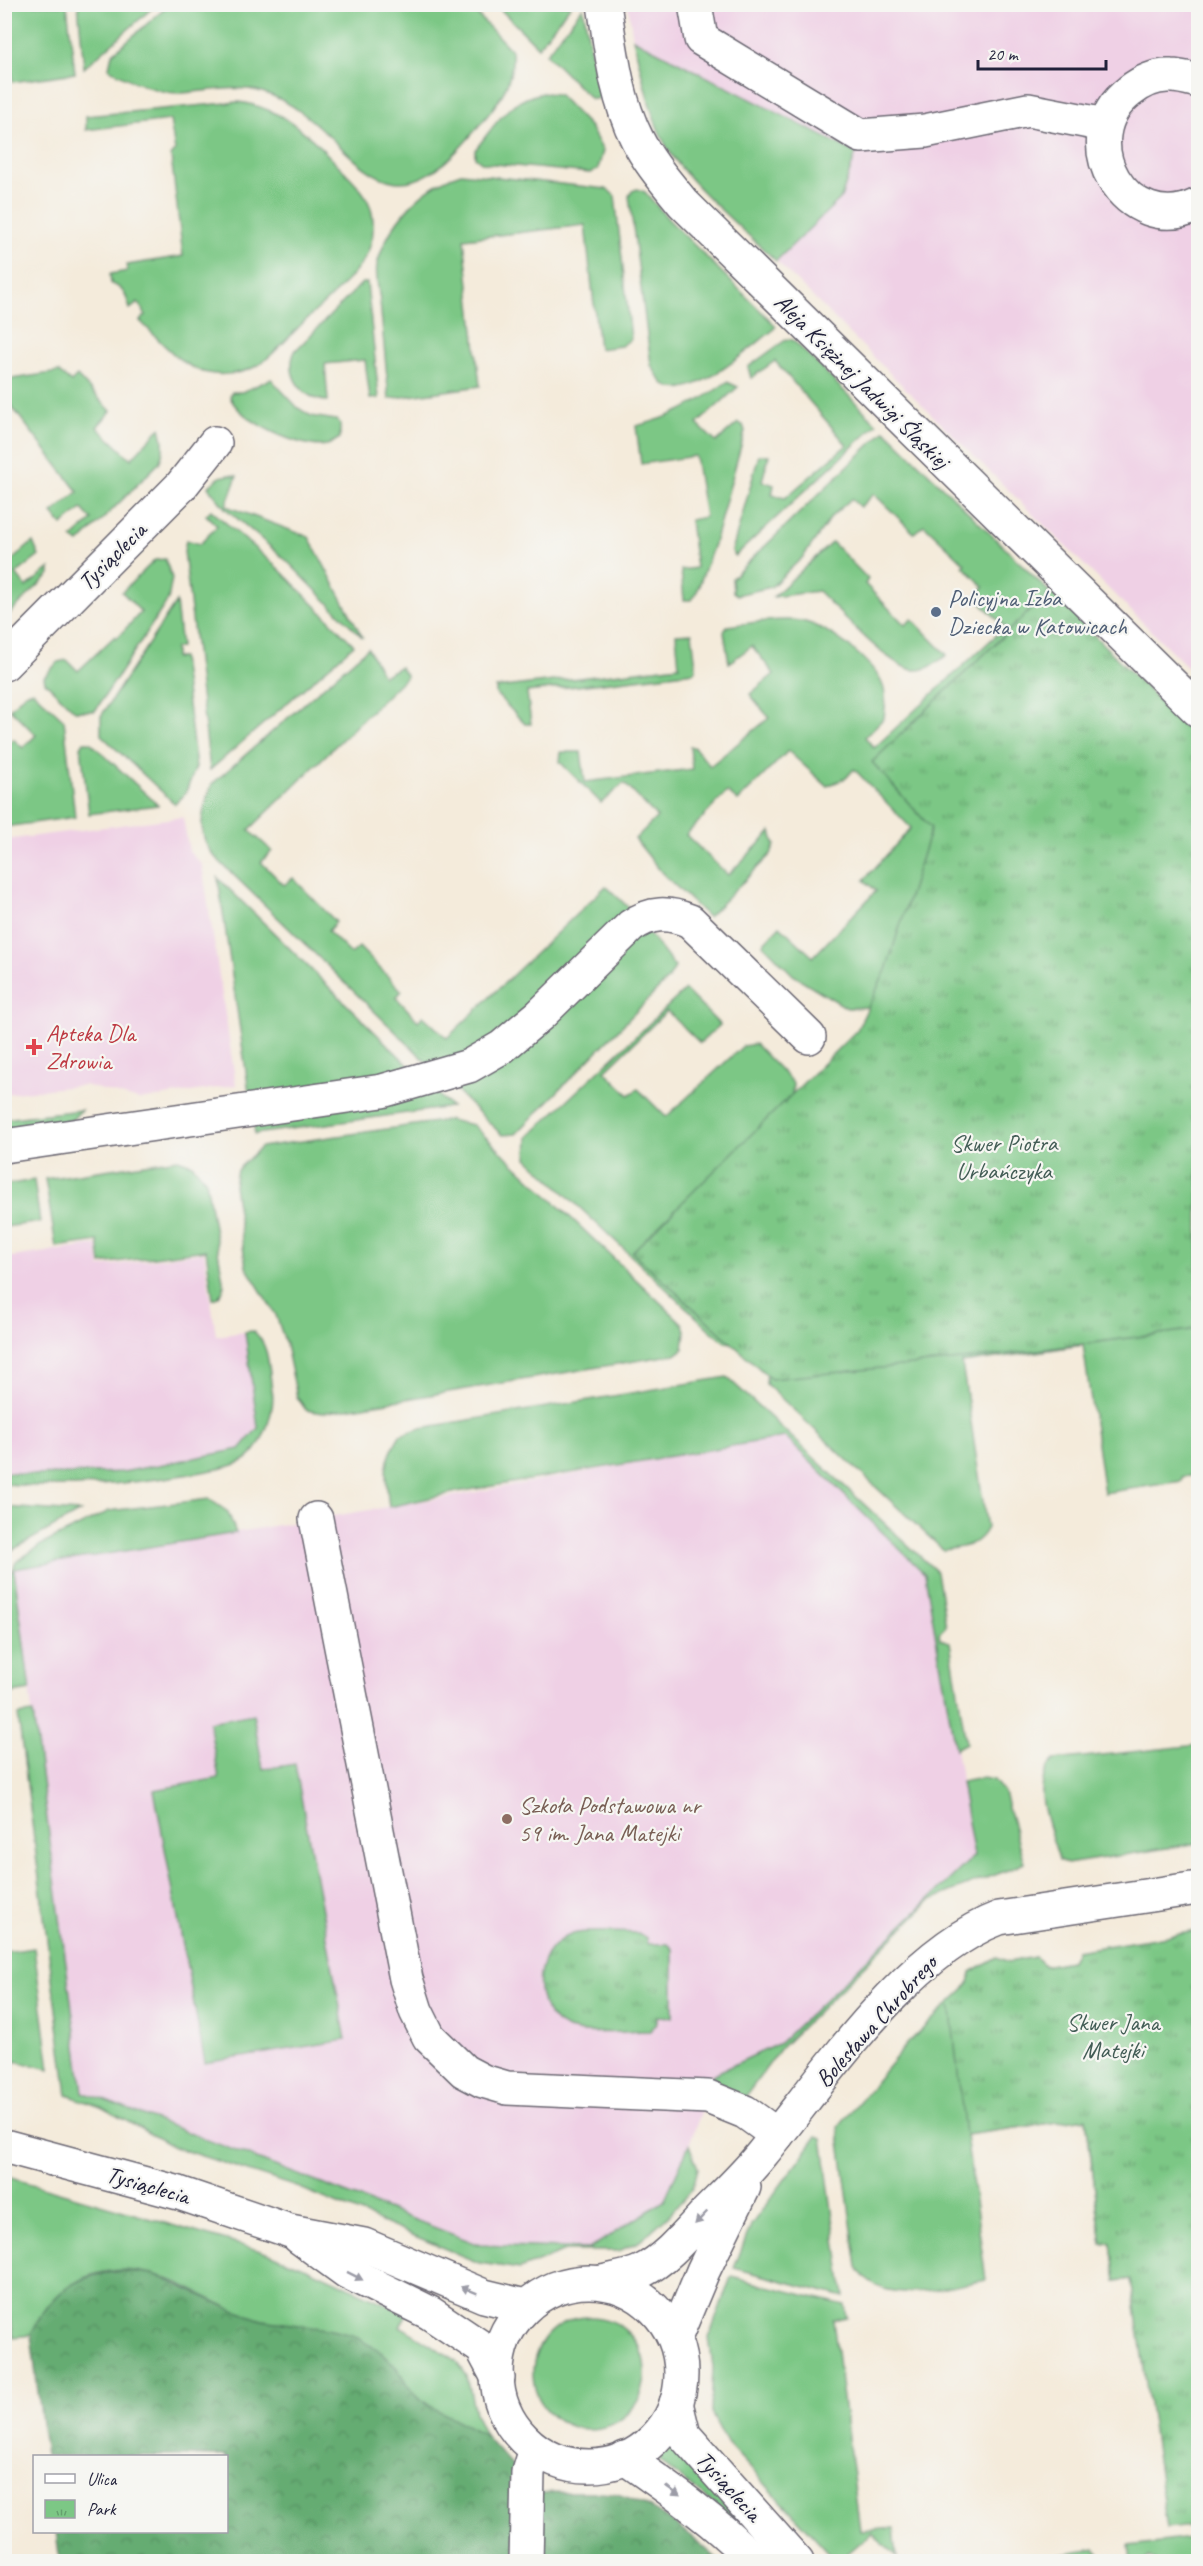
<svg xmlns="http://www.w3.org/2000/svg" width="1203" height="2566" viewBox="0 0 1203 2566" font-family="Caveat,sans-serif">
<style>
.built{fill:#efd0e5}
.grass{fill:#7cc785;stroke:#4f7460;stroke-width:1.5}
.forest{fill:url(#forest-crowns);stroke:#446756;stroke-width:1.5}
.park{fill:url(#park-tufts);stroke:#4f7460;stroke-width:1.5}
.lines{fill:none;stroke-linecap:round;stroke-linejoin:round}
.minor-casing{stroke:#6c6873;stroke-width:36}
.minor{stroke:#fff;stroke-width:33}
.oneway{fill:#9c9ca7}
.service-dot{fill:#5c6f8a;stroke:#f6f6f2;stroke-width:2}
.health-dot{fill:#e0444e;stroke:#f6f6f2;stroke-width:2}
.education-dot{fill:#8d6e63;stroke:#f6f6f2;stroke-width:2}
.labels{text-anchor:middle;stroke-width:4.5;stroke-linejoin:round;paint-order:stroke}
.street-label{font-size:24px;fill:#22223b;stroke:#f6f6f2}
.service-label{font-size:24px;fill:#4e5e75;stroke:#f6f6f2;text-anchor:start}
.health-label{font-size:24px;fill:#be3a42;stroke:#f6f6f2;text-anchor:start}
.park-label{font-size:24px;fill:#425c55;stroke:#f6f6f2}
.education-label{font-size:24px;fill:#785e54;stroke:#f6f6f2;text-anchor:start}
</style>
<defs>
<pattern id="forest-crowns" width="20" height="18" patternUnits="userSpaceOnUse" patternTransform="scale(1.5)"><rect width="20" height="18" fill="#65ac72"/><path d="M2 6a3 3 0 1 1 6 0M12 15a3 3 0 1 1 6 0" fill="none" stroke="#538c5f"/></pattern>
<pattern id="park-tufts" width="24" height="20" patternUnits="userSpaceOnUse" patternTransform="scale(1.5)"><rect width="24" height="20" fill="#7cc785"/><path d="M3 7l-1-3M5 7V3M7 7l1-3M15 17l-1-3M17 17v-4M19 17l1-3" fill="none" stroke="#65a16e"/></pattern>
</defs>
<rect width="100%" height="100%" fill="#f6f6f2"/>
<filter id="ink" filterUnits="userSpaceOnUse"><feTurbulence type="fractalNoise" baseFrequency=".0167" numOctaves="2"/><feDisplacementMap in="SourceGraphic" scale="12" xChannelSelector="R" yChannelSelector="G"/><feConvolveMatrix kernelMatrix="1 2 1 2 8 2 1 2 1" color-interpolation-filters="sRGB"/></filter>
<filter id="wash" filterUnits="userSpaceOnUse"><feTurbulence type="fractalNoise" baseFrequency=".008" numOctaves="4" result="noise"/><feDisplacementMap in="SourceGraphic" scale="24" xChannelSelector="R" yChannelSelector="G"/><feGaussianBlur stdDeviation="1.35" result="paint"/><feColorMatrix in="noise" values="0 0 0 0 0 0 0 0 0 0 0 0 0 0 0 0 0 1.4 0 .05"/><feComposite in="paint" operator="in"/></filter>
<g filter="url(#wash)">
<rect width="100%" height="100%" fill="#f4ebdb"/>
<g class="built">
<path d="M 628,5 L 1198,5 L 1198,677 L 686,172 L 668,148 L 656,122 L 633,39 Z"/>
<path d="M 183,817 L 189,851 L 202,865 L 236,1085 L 139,1100 L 84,1085 L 5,1094 L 5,840 Z"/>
<path d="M 97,1245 L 100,1267 L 204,1252 L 216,1336 L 245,1332 L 258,1428 L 241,1449 L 123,1472 L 36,1475 L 5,1472 L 4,1258 Z"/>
<path d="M 785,1436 L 925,1574 L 975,1856 L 781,2048 L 711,2085 L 689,2145 L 664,2201 L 589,2249 L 480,2245 L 83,2092 L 13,1569 L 460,1495 Z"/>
</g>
<g class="grass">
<path d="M 78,4 L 156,4 L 156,5 L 84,68 Z"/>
<path d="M 4,5 L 67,5 L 75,73 L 13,82 L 5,31 Z"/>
<path d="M 169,5 L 468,5 L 512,51 C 515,86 494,108 472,134 C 375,252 351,119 262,92 C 236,84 207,92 181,93 C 159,94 127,80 109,68 L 112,54 Z"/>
<path d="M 496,5 L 571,5 L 538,47 Z"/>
<path d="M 583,7 L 599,97 L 597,99 L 591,99 L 546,54 Z"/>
<path d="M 633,39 L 856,153 L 841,198 L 776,261 C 744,230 690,186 668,149 C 649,117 643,75 633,39 Z"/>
<path d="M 543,93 L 558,94 L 590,127 L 603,151 L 598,169 L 590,173 L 483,163 L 475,157 L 475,150 C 497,123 507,100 543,93 Z"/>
<path d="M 238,102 C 274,106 302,127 326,153 C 342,170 368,190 372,213 C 375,230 372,247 363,261 C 348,283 325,302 306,320 C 291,334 277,352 260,364 C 244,374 221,377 203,372 C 178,364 158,338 140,321 L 146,315 L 138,303 L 130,309 C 127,298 124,287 111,284 L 110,274 L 127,271 L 127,265 L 183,256 L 171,156 L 175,151 L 170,120 L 86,130 L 86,116 Z"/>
<path d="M 461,173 L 607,189 L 615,196 L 631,339 L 621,346 L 599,349 L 585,225 L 464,239 L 480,386 L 389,399 C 386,366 383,334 380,302 C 379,291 375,275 377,265 C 388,223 421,186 461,173 Z"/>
<path d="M 637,189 L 645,192 L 669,220 L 776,326 L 771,332 C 751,347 691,403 665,385 C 660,381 655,371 651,365 L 629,196 L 632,191 Z"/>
<path d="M 362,283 L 367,283 L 379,398 L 370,399 L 365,360 L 325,364 L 328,401 C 302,400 284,374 295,351 Z"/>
<path d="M 787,339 L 793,340 L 877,424 L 735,556 L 732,551 L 759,455 L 769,455 L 762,481 L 774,485 L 772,495 L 785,498 L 847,445 L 775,361 L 751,378 L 748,367 Z"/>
<path d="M 59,372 L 71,382 L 77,376 L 111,411 L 97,427 L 131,459 L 160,428 C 164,442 165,451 159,463 L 79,543 L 72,538 L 92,520 L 82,509 L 62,525 L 52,513 L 78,492 L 5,398 L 5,380 Z"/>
<path d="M 271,379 L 298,408 L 311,416 L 336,420 L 340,424 L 340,438 C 336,440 331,444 327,445 C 304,451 236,420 230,396 L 232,392 L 242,392 Z"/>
<path d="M 727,382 L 738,387 L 697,424 L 716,442 L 738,423 L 743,425 L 745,431 L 714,544 L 696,594 L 691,600 L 684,600 L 681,570 L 696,568 L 690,520 L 705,517 L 695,456 L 641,464 L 636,426 C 674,417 696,404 727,382 Z"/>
<path d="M 885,430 L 1087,629 L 873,1007 L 847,1008 L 793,975 L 763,944 L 780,926 L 813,957 L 876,891 L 864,880 L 911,828 L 854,769 L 846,778 L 827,786 L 788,751 L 738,801 L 727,792 L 686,835 L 728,875 L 771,832 L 775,845 L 771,854 L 708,917 L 662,873 L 635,839 L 657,817 L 624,783 L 601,803 L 560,762 L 561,752 L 581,752 L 585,782 L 692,769 L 690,747 L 694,747 L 710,766 L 769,718 L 750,694 L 774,674 L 752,646 L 729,663 L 724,632 L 727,626 C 750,623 777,618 801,621 C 827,626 874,661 883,686 C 887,696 885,708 884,718 L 865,737 L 874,748 L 1005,627 L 975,597 L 984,587 L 963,566 L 965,564 L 924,525 L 914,533 L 874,494 L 860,507 L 851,499 L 832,516 L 803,557 L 771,587 L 737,595 L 733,592 L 732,578 Z"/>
<path d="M 229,475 L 237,476 L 226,506 L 309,537 L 363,638 L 287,561 L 225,508 L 208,487 L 220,477 Z"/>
<path d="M 211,510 L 280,570 L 354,645 L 210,770 L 184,551 L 186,540 L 200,544 L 217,526 L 206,515 Z"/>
<path d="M 33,542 L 39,556 L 16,574 L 26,587 L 50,568 L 50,574 L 5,618 L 5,553 L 11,561 Z"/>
<path d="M 832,542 L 868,579 L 865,584 L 905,625 L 912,619 L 947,655 C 938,662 927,671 914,670 C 890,668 837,609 818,591 L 773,597 Z"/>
<path d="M 165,559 L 172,578 L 168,600 L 95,711 L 75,711 L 45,682 L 44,677 L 58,662 L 67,660 L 78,671 L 115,636 L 117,638 L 141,612 L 122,592 L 155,560 Z"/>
<path d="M 176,602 L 181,647 L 175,648 L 175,658 L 182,658 L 196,767 L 185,794 L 175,804 L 101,735 L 101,716 Z"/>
<path d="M 692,633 L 696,667 L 694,672 L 527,692 L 531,724 L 525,724 L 496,694 L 496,688 L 679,666 L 676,634 Z"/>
<path d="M 368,648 L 383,676 L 400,667 L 407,676 L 249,830 L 272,851 L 261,862 L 284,885 L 293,878 L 336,922 L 328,931 L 351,954 L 359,947 L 402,991 L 396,997 L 418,1021 L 423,1016 L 447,1038 L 606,886 L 630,909 L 675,967 L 669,978 L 516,1134 L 502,1135 L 214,856 C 195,833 202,811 212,784 Z"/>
<path d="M 33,691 L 64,720 L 75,817 L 5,827 L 5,747 L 13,739 L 23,748 L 36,735 L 10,709 L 25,693 Z"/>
<path d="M 84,742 L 90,742 L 158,805 L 89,814 L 81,747 Z"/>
<path d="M 218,878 L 451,1107 L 255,1134 Z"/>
<path d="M 685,990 L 720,1025 L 700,1043 L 667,1011 L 605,1071 L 629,1095 L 638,1089 L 666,1117 L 743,1046 L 755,1044 L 793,1083 L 791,1105 L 740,1344 L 725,1342 L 710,1330 L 527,1158 L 528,1137 Z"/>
<path d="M 81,1110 L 72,1120 L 5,1134 L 4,1119 Z"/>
<path d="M 449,1120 L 473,1125 L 683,1324 L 685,1331 L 683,1349 L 677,1354 L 322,1413 L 306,1410 L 297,1397 L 286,1345 L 276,1315 L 246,1267 L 234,1185 L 237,1170 L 261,1147 Z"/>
<path d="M 178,1159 L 192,1164 L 206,1180 L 224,1286 C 223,1293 220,1297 213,1299 L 206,1250 L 101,1264 L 98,1241 L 56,1247 L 45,1179 Z"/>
<path d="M 34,1180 L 40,1222 L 5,1227 L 5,1185 Z"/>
<path d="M 1183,1319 L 1198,1335 L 1198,1475 L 1182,1477 L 1182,1481 L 1104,1493 L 1083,1345 L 962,1363 L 987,1528 C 977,1547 963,1547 943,1550 L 766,1384 L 767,1368 Z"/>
<path d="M 253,1331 C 270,1343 269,1372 272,1390 C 276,1409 262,1450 245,1460 C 231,1468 212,1470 196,1473 C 134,1484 68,1490 5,1484 L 5,1472 L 36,1475 L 123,1472 L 240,1449 L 258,1428 L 245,1332 Z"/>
<path d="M 727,1377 L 937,1572 L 946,1626 L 939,1633 L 940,1639 L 950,1642 L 966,1743 L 955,1749 L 925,1574 L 785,1437 L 457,1492 L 389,1507 C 385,1474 382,1465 400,1435 L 421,1428 Z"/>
<path d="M 209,1499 L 228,1512 L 236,1533 L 14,1569 L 30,1690 L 5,1694 L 5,1587 L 16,1562 L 41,1545 L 109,1511 Z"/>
<path d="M 5,1507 L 80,1512 L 7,1553 L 5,1557 Z"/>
<path d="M 33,1713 L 83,2092 L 480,2245 L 589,2249 L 664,2201 L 689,2145 L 698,2168 L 693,2188 L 670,2214 L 640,2241 L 619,2251 L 565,2251 L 520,2269 L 479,2263 L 300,2188 L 174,2147 L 101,2107 L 67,2095 L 18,1715 Z"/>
<path d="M 253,1714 L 263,1769 L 295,1764 L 346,2040 L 205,2063 L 154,1790 L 219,1778 L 209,1722 Z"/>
<path d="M 1198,1745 L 1198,1843 L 1067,1864 L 1059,1860 C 1051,1830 1028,1785 1054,1760 Z"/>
<path d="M 982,1778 L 994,1780 L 1004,1793 L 1024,1863 C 993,1878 961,1885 930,1901 L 781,2048 L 745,2097 L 711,2085 L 712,2075 L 780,2043 L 974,1856 L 961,1782 Z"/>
<path d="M 34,1948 L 50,2069 L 15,2061 L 7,2081 L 4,2080 L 5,1952 Z"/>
<path d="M 1076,1951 L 1182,2273 L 1116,2281 L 1111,2243 L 1102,2244 L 1086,2118 L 966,2135 L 986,2280 C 948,2286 879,2310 857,2267 L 838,2127 L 907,2044 L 969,1984 L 971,1972 L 997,1957 L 1009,1962 L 1035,1957 L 1044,1966 L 1071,1961 Z"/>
<path d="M 817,2136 L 822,2138 L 844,2297 L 734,2268 L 751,2225 Z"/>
<path d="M 4,2176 L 261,2251 L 307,2268 L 399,2310 L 407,2314 L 400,2326 L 456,2360 L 467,2376 L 475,2413 L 485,2435 C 457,2421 429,2411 409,2387 C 398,2374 392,2358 376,2349 C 369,2345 358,2343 350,2341 C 331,2336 312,2329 293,2325 C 283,2323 272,2322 262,2320 C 232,2312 206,2296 178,2283 C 116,2256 60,2272 31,2335 L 14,2337 L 5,2286 Z"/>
<path d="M 731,2277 L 845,2305 L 847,2317 L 833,2320 L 860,2531 L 894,2528 L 897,2556 L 872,2533 L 841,2559 L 843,2561 L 837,2561 L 727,2443 L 711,2413 L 713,2367 L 709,2337 Z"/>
<circle cx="589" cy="2373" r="56"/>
<path d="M 673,2445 L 737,2515 L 736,2518 L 731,2517 L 660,2462 L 659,2458 Z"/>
<path d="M 1198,2537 L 1198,2561 L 1155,2561 L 1149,2557 L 1145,2561 L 1131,2561 L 1129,2546 Z"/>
<path d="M 1095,2549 L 1104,2561 L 1063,2561 L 1060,2555 Z"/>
</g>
<g class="forest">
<path d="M 128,2271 L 154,2274 L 231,2309 L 262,2320 L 327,2329 L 352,2335 L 376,2348 L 395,2365 L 408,2386 L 426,2404 L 485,2435 L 515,2469 L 515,2561 L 60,2561 L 56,2532 L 226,2532 L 226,2456 L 46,2456 L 31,2335 C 52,2289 79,2273 128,2271 Z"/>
<path d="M 534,2493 C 555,2493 599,2489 617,2494 C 656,2505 690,2535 720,2561 L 535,2561 Z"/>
</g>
<g class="park">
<path d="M 1050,591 L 1198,740 L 1198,1329 L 961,1360 L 771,1379 L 632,1252 L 857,1030 L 886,970 L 931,828 L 872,762 Z"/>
<path d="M 1198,1931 L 1198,2525 L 1167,2529 L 1131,2279 L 1116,2281 L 1111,2243 L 1102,2244 L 1086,2118 L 965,2135 L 950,2002 L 969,1984 L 971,1972 L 997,1957 L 1009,1962 L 1035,1957 L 1044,1966 L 1071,1961 L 1076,1951 Z"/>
<path d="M 638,1933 L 646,1938 L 647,1944 L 668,1944 L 673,1949 L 673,2017 L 657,2016 L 657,2022 L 650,2031 C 626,2031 599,2035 576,2031 C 531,2024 525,1949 573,1934 C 589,1929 621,1933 638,1933 Z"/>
</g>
</g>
<g filter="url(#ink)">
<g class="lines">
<defs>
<g id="minor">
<path d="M 604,4 C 611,50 616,98 637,139 C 649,163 667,183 683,203 L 1198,710"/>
<path d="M 695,4 L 701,39 L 861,136 L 925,131 L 1028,110 L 1105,125"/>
<path d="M 1198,81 C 1190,79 1180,76 1171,76 C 1156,75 1141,82 1130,91 C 1067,139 1127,240 1198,205"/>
<path d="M 4,664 L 181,486 L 215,443"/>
<path d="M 4,1146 L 382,1091 L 469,1066 L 502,1047 L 540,1015 L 631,926 C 651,912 668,912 690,921 L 809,1037"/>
<path d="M 316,1519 L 406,1979 L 416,2011 L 429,2037 L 464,2071 L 483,2081 L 507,2088 L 708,2097 L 745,2112 L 777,2135"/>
<path d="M 4,2146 L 179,2193 L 290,2231 L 364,2245 L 484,2296 L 525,2306"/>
<path d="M 299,2237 L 347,2272 L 430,2313 L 482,2348 L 498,2378"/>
<path d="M 602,2282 C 614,2279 630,2277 642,2271 C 668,2258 689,2231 709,2210 C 727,2192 746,2174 762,2154 C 824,2078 906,1953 999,1918 L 1198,1888"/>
<circle cx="589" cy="2374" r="92"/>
<path d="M 675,2338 L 703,2271 L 744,2187"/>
<path d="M 676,2403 L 684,2435 L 797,2562"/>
<path d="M 625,2458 C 671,2490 716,2521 755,2562"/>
<path d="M 526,2562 L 528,2472 L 534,2452"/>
</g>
</defs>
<use href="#minor" class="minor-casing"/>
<use href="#minor" class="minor"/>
</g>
<defs><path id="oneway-solid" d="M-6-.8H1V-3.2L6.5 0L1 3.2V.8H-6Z" transform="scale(1.5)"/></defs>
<g class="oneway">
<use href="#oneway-solid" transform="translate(701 2218) rotate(134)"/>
<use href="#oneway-solid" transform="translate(355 2276) rotate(27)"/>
<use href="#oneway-solid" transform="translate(469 2290) rotate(-158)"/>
<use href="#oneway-solid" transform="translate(673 2491) rotate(35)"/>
</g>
</g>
<circle class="service-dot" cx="936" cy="612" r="6"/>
<path class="health-dot" d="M31 1038h6v6h6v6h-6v6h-6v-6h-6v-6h6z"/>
<circle class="education-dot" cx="507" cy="1819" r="6"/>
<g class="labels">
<g class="street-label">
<text transform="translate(862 381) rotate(45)" y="8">Aleja Księżnej Jadwigi Śląskiej</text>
<text transform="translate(112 556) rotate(-45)" y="8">Tysiąclecia</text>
<text transform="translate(876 2021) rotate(-48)" y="8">Bolesława Chrobrego</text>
<text transform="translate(148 2185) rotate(16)" y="8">Tysiąclecia</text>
<text transform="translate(729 2486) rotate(48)" y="8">Tysiąclecia</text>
</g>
<g class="service-label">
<text x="948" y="606">Policyjna Izba<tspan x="948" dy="28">Dziecka w Katowicach</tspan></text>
</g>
<g class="health-label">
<text x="46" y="1041">Apteka Dla<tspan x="46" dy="28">Zdrowia</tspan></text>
</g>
<g class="park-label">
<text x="1004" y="1151">Skwer Piotra<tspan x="1004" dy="28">Urbańczyka</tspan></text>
<text x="1113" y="2030">Skwer Jana<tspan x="1113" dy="28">Matejki</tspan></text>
</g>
<g class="education-label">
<text x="519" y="1813">Szkoła Podstawowa nr<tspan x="519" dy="28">59 im. Jana Matejki</tspan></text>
</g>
</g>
<rect width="1203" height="2566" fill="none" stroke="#f6f6f2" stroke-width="24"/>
<rect x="33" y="2455" width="195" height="78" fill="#f6f6f2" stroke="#a1a1a9" stroke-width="1.5"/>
<rect x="45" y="2474" width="30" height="9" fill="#ffffff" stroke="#a1a1a9" stroke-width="1.5"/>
<text x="87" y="2485" font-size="18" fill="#22223b">Ulica</text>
<rect x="45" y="2500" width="30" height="18" fill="url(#park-tufts)" stroke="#a1a1a9" stroke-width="1.5"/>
<text x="87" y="2515" font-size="18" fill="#22223b">Park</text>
<path d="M978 60v9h128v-9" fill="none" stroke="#22223b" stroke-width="3"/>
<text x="987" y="60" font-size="18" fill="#22223b" stroke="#f6f6f2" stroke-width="4.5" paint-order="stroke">20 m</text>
</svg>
